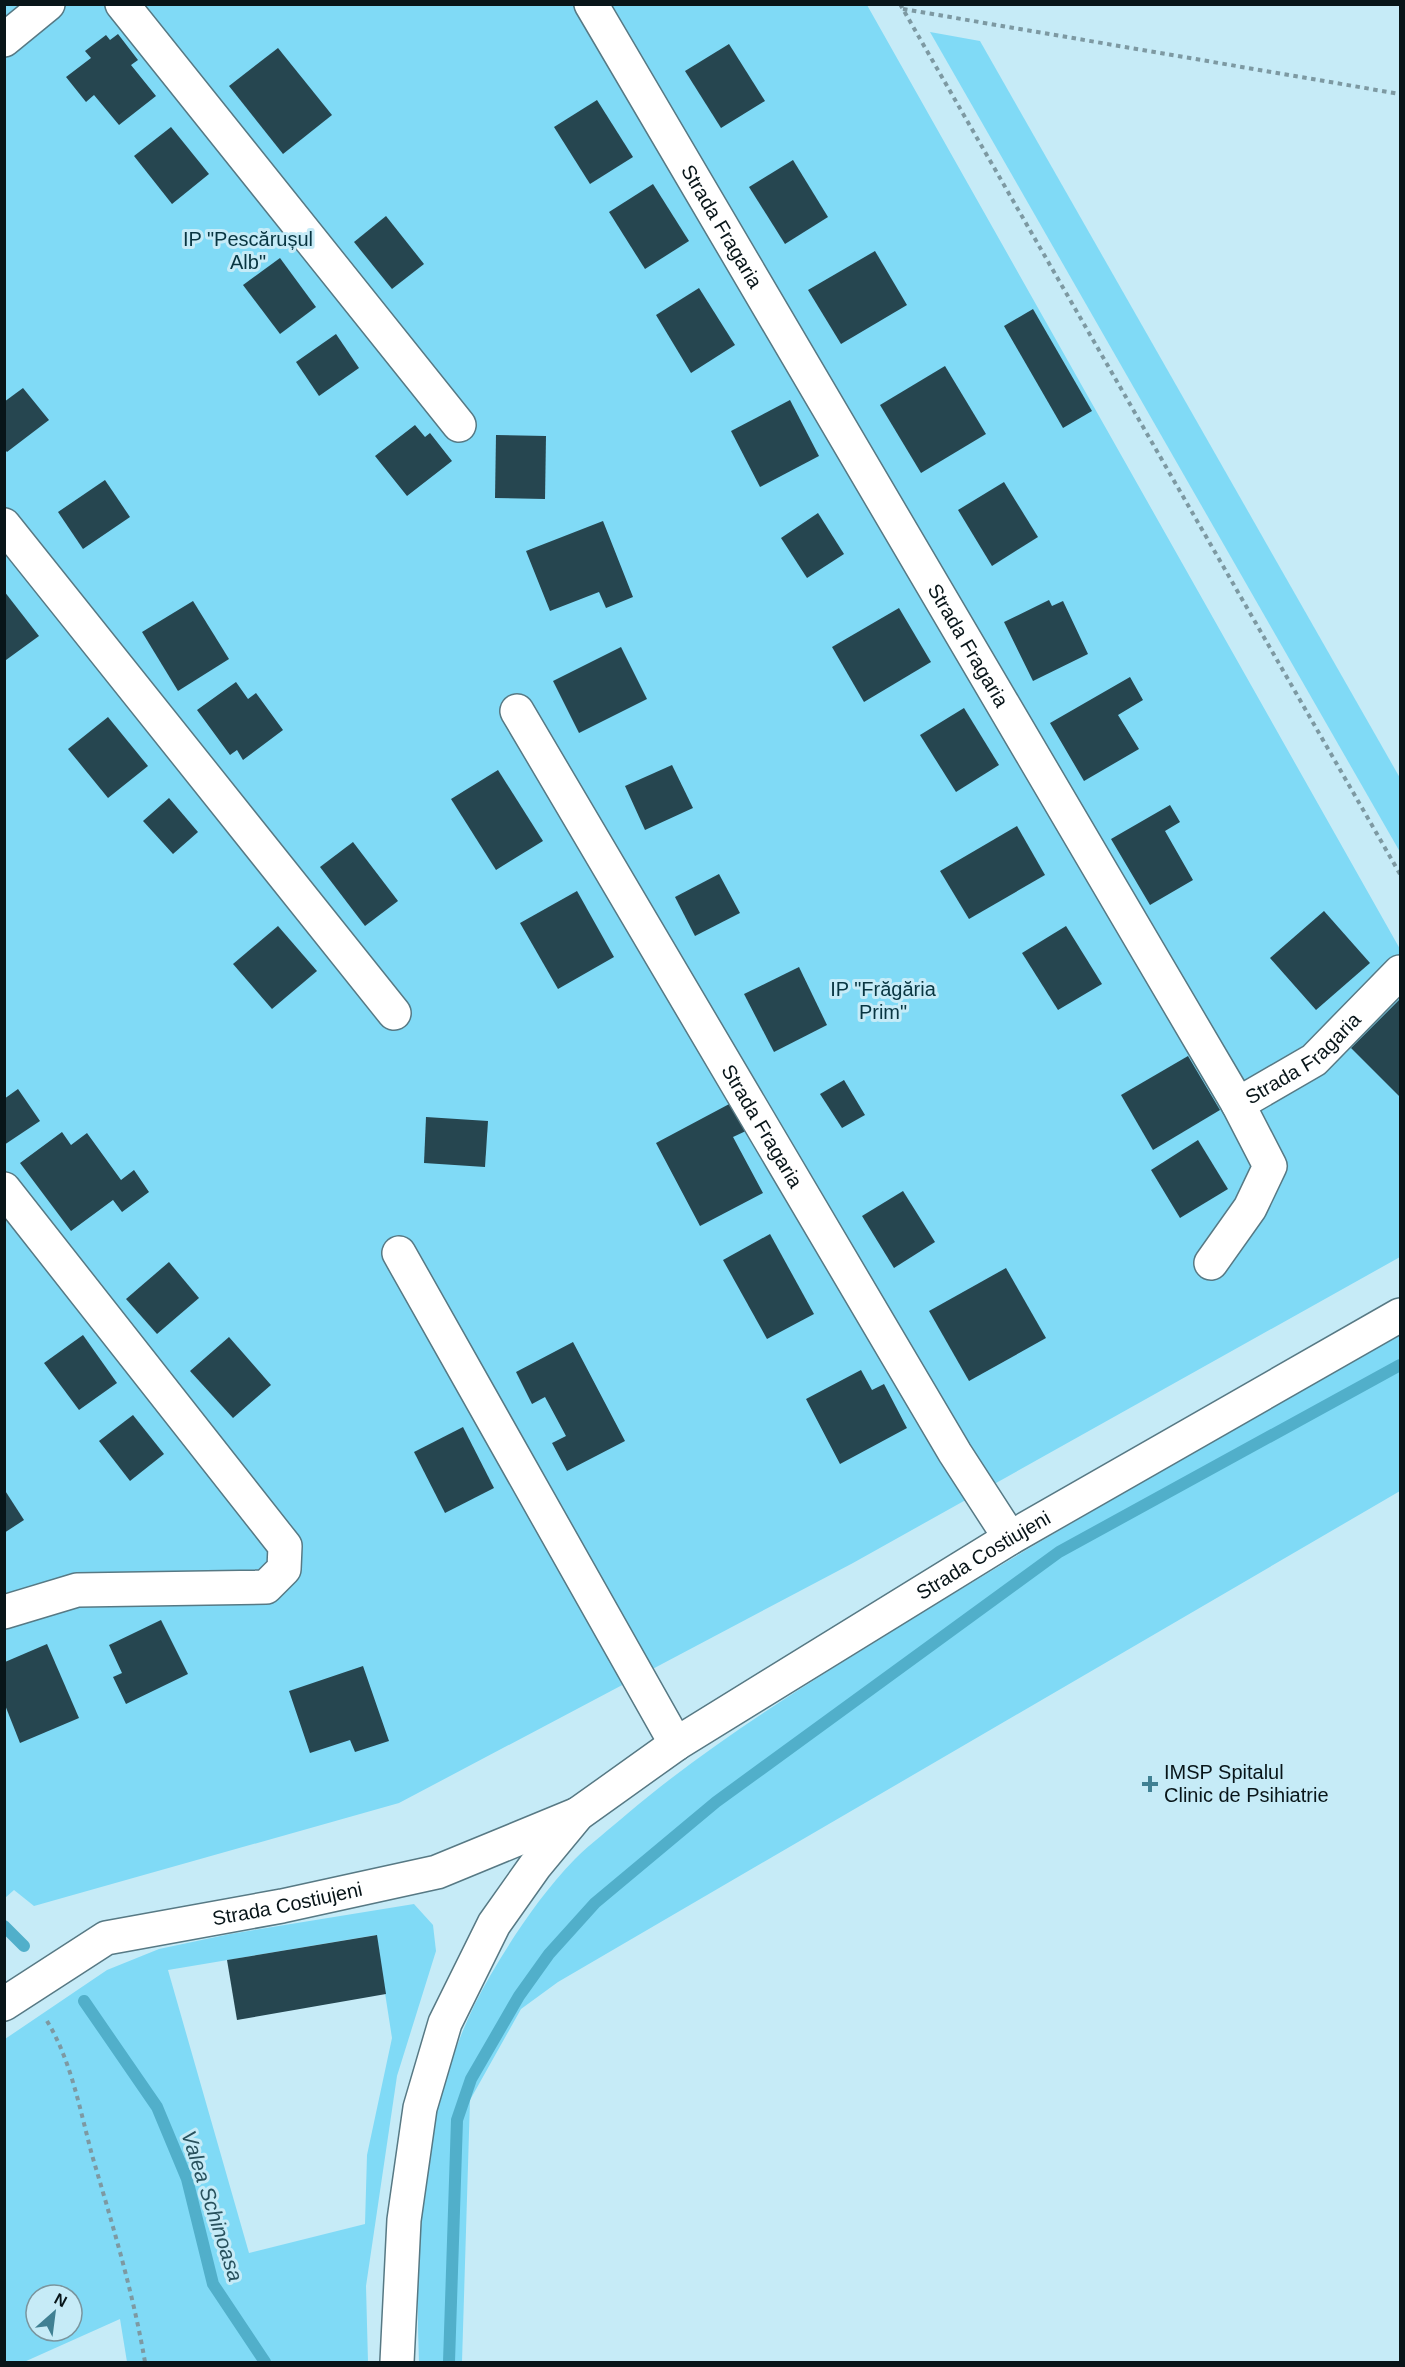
<svg xmlns="http://www.w3.org/2000/svg" width="1405" height="2367" viewBox="0 0 1405 2367" font-family="Arial,sans-serif">
<style>
.green{fill:#80daf6;fill-rule:evenodd}
.lines{fill:none;stroke-linecap:round;stroke-linejoin:round}
.stream{stroke:#51afca;stroke-width:12}
.building{fill:#264650}
.minor-casing{stroke:#577984;stroke-width:36}
.tertiary-casing{stroke:#577984;stroke-width:36}
.path{stroke:#7d99a2;stroke-width:4;stroke-dasharray:4.5 4.5;stroke-linecap:butt}
.minor{stroke:#fff;stroke-width:33}
.tertiary{stroke:#fff;stroke-width:33}
.poi-dot{fill:#408093;stroke:#c6ebf7;stroke-width:2}
.labels{text-anchor:middle;stroke-width:6;stroke-linejoin:round;paint-order:stroke}
.street-label{font-size:20px;fill:#081519;stroke:#c6ebf7}
.park-label{font-size:20px;fill:#083541;stroke:#c6ebf7}
.poi-label{font-size:20px;fill:#081519;stroke:#c6ebf7;text-anchor:start}
.water-label{font-size:21px;font-style:italic;fill:#28515d;stroke:#c6ebf7}
</style>
<rect width="100%" height="100%" fill="#c6ebf7"/>
<g class="green">
<path d="M 5,5 L 867,5 L 1400,949 L 1400,1257 L 853,1563 L 399,1803 L 34,1906 L 14,1890 L 5,1898 Z"/>
<path d="M 930,32 L 980,41 L 1400,778 L 1400,852 Z"/>
<path d="M 1400,1335 L 1400,1491 L 558,1982 L 521,2009 L 470,2100 L 462,2362 L 419,2362 C 414,2232 422,2092 490,1976 C 514,1935 541,1894 575,1859 C 591,1843 610,1829 627,1814 C 713,1741 809,1683 904,1624 C 1067,1523 1234,1430 1400,1335 Z"/>
<path d="M 414,1904 L 433,1925 L 436,1951 L 397,2076 L 366,2286 L 368,2362 L 127,2362 L 120,2319 L 24,2362 L 5,2362 L 5,2039 L 107,1970 L 159,1949 L 230,1934 ZM 376,1935 L 392,2038 L 367,2155 L 365,2224 L 249,2253 L 168,1970 ZM 36,2295 L 72,2295 L 72,2331 L 36,2331 Z"/>
</g>
<g class="lines">
<g class="stream">
<path d="M 4,1926 L 24,1946"/>
<path d="M 84,2001 L 157,2107 L 187,2179 L 213,2284 L 265,2362"/>
<path d="M 449,2362 L 457,2120 L 471,2079 L 519,1996 L 549,1954 L 595,1903 L 716,1802 L 1059,1552 L 1400,1365"/>
</g>
</g>
<g class="building">
<path d="M 118,34 L 138,60 L 131,65 L 156,96 L 119,125 L 94,95 L 86,102 L 66,77 L 91,58 L 85,51 L 106,35 L 110,40 Z"/>
<path d="M 729,44 L 765,101 L 721,128 L 685,71 Z"/>
<path d="M 278,48 L 332,115 L 283,154 L 229,86 Z"/>
<path d="M 597,100 L 633,157 L 590,184 L 554,127 Z"/>
<path d="M 171,127 L 209,174 L 172,204 L 134,156 Z"/>
<path d="M 793,160 L 828,217 L 785,244 L 749,187 Z"/>
<path d="M 653,184 L 689,241 L 645,269 L 609,212 Z"/>
<path d="M 386,216 L 424,264 L 392,289 L 354,242 Z"/>
<path d="M 875,251 L 907,305 L 841,344 L 808,290 Z"/>
<path d="M 280,258 L 316,307 L 280,334 L 243,285 Z"/>
<path d="M 699,288 L 735,345 L 691,373 L 656,315 Z"/>
<path d="M 1033,309 L 1092,411 L 1063,428 L 1004,326 Z"/>
<path d="M 336,334 L 359,368 L 319,396 L 296,362 Z"/>
<path d="M 945,366 L 986,434 L 921,473 L 880,405 Z"/>
<path d="M 23,388 L 49,420 L 7,452 L 4,449 L 4,402 Z"/>
<path d="M 790,400 L 819,456 L 760,487 L 731,431 Z"/>
<path d="M 415,425 L 425,437 L 430,433 L 452,461 L 407,496 L 375,456 Z"/>
<path d="M 496,435 L 546,436 L 545,499 L 495,498 Z"/>
<path d="M 105,480 L 130,517 L 83,549 L 58,512 Z"/>
<path d="M 1004,482 L 1038,537 L 992,566 L 958,510 Z"/>
<path d="M 818,513 L 844,554 L 807,578 L 781,538 Z"/>
<path d="M 603,521 L 633,597 L 606,608 L 599,592 L 550,611 L 526,551 Z"/>
<path d="M 4,591 L 39,636 L 6,660 L 4,658 Z"/>
<path d="M 1049,600 L 1052,606 L 1063,601 L 1088,654 L 1033,681 L 1004,622 Z"/>
<path d="M 193,601 L 229,659 L 178,691 L 142,632 Z"/>
<path d="M 899,608 L 931,662 L 864,702 L 832,647 Z"/>
<path d="M 621,647 L 647,699 L 579,733 L 553,681 Z"/>
<path d="M 1130,677 L 1143,700 L 1118,715 L 1139,749 L 1084,781 L 1050,723 Z"/>
<path d="M 236,682 L 248,699 L 256,693 L 283,730 L 243,760 L 237,750 L 230,755 L 197,710 Z"/>
<path d="M 964,708 L 999,765 L 956,792 L 920,735 Z"/>
<path d="M 108,717 L 148,766 L 108,798 L 68,749 Z"/>
<path d="M 672,765 L 693,808 L 645,830 L 625,786 Z"/>
<path d="M 498,770 L 543,841 L 496,870 L 451,799 Z"/>
<path d="M 169,798 L 198,832 L 173,854 L 143,821 Z"/>
<path d="M 1170,805 L 1180,822 L 1165,831 L 1193,880 L 1150,905 L 1111,839 Z"/>
<path d="M 1017,826 L 1045,875 L 969,919 L 940,871 Z"/>
<path d="M 353,842 L 398,901 L 365,926 L 320,867 Z"/>
<path d="M 719,874 L 740,913 L 695,936 L 675,897 Z"/>
<path d="M 577,891 L 614,957 L 558,989 L 520,923 Z"/>
<path d="M 1324,911 L 1370,963 L 1316,1010 L 1270,958 Z"/>
<path d="M 278,926 L 317,971 L 272,1009 L 233,964 Z"/>
<path d="M 1066,926 L 1102,984 L 1058,1010 L 1022,953 Z"/>
<path d="M 799,967 L 827,1025 L 774,1052 L 744,994 Z"/>
<path d="M 1400,999 L 1400,1097 L 1351,1048 Z"/>
<path d="M 1188,1056 L 1220,1110 L 1153,1150 L 1121,1095 Z"/>
<path d="M 844,1080 L 865,1115 L 842,1128 L 820,1094 Z"/>
<path d="M 18,1089 L 40,1121 L 4,1145 L 4,1099 Z"/>
<path d="M 733,1102 L 748,1130 L 733,1137 L 763,1193 L 700,1226 L 656,1143 Z"/>
<path d="M 426,1117 L 488,1121 L 485,1167 L 424,1163 Z"/>
<path d="M 62,1132 L 71,1145 L 87,1133 L 121,1180 L 134,1170 L 149,1192 L 122,1212 L 113,1200 L 71,1231 L 20,1163 Z"/>
<path d="M 1198,1140 L 1228,1189 L 1180,1218 L 1151,1170 Z"/>
<path d="M 903,1191 L 935,1242 L 894,1268 L 862,1216 Z"/>
<path d="M 770,1234 L 814,1314 L 767,1339 L 723,1260 Z"/>
<path d="M 169,1262 L 199,1298 L 157,1334 L 126,1299 Z"/>
<path d="M 1006,1268 L 1046,1338 L 969,1381 L 929,1311 Z"/>
<path d="M 83,1335 L 117,1383 L 79,1410 L 44,1363 Z"/>
<path d="M 229,1337 L 271,1385 L 233,1418 L 190,1371 Z"/>
<path d="M 573,1342 L 625,1441 L 567,1471 L 552,1443 L 566,1436 L 545,1397 L 532,1404 L 516,1372 Z"/>
<path d="M 861,1370 L 872,1390 L 884,1384 L 907,1428 L 840,1464 L 806,1399 Z"/>
<path d="M 133,1415 L 164,1454 L 130,1481 L 99,1441 Z"/>
<path d="M 463,1427 L 494,1488 L 445,1513 L 414,1452 Z"/>
<path d="M 4,1489 L 24,1520 L 4,1533 Z"/>
<path d="M 161,1620 L 188,1674 L 126,1704 L 113,1677 L 122,1673 L 109,1645 Z"/>
<path d="M 47,1644 L 79,1718 L 20,1743 L 5,1705 L 5,1662 Z"/>
<path d="M 363,1666 L 389,1741 L 355,1752 L 350,1740 L 310,1753 L 289,1691 Z"/>
<path d="M 377,1935 L 386,1994 L 237,2020 L 227,1960 Z"/>
</g>
<g class="lines">
<defs>
<g id="minor">
<path d="M 122,4 L 459,425"/>
<path id="s1" d="M 591,4 L 1238,1104 L 1314,1060 L 1400,972"/>
<path d="M 4,40 L 48,4"/>
<path d="M 4,525 L 394,1013"/>
<path id="s2" d="M 517,711 L 955,1453 L 1010,1538"/>
<path d="M 4,1189 L 285,1546 L 284,1569 L 266,1587 L 77,1590 L 4,1612"/>
<path d="M 399,1253 L 676,1744"/>
<path d="M 1211,1263 L 1250,1208 L 1270,1166 L 1238,1104"/>
<path id="s3" d="M 4,2004 L 106,1938 L 282,1906 L 437,1872 L 578,1814"/>
</g>
<g id="tertiary">
<path id="s4" d="M 397,2362 L 404,2220 L 420,2108 L 445,2023 L 494,1924 L 535,1866 L 578,1814 L 676,1744 L 1010,1538 L 1400,1315"/>
</g>
</defs>
<use href="#minor" class="minor-casing"/>
<use href="#tertiary" class="tertiary-casing"/>
<g class="path">
<path d="M 900,4 L 1400,874"/>
<path d="M 903,9 L 1400,94"/>
<path d="M 47,2021 C 71,2060 80,2110 92,2155 C 112,2223 133,2292 145,2362"/>
</g>
<use href="#minor" class="minor"/>
<use href="#tertiary" class="tertiary"/>
</g>
<path class="poi-dot" d="M1147 1775h6v6h6v6h-6v6h-6v-6h-6v-6h6z"/>
<g class="labels">
<g class="street-label">
<text dy="7" stroke="none"><textPath href="#s1" startOffset="258">Strada Fragaria</textPath></text>
<text dy="7" stroke="none"><textPath href="#s1" startOffset="744">Strada Fragaria</textPath></text>
<text dy="7" stroke="none"><textPath href="#s1" startOffset="1356">Strada Fragaria</textPath></text>
<text dy="7" stroke="none"><textPath href="#s2" startOffset="482">Strada Fragaria</textPath></text>
<text dy="7" stroke="none"><textPath href="#s4" startOffset="1074">Strada Costiujeni</textPath></text>
<text dy="7" stroke="none"><textPath href="#s3" startOffset="306">Strada Costiujeni</textPath></text>
</g>
<g class="park-label">
<text x="248" y="246">IP "Pescărușul<tspan x="248" dy="23">Alb"</tspan></text>
<text x="883" y="996">IP "Frăgăria<tspan x="883" dy="23">Prim"</tspan></text>
</g>
<g class="poi-label">
<text x="1164" y="1779">IMSP Spitalul<tspan x="1164" dy="23">Clinic de Psihiatrie</tspan></text>
</g>
<g class="water-label">
<text transform="translate(212 2206) rotate(72)" y="7">Valea Schinoasa</text>
</g>
</g>
<rect width="1405" height="2367" fill="none" stroke="#081519" stroke-width="12"/>
<g transform="translate(54 2313) rotate(28)"><circle r="28" fill="#c6ebf7" stroke="#7a959e" stroke-width="1.5"/>
<path d="M0-4.5L10 22L0 15L-10 22Z" fill="#408093"/>
<text y="-9" font-size="16" font-weight="bold" text-anchor="middle" fill="#081519">N</text>
</g>
</svg>
